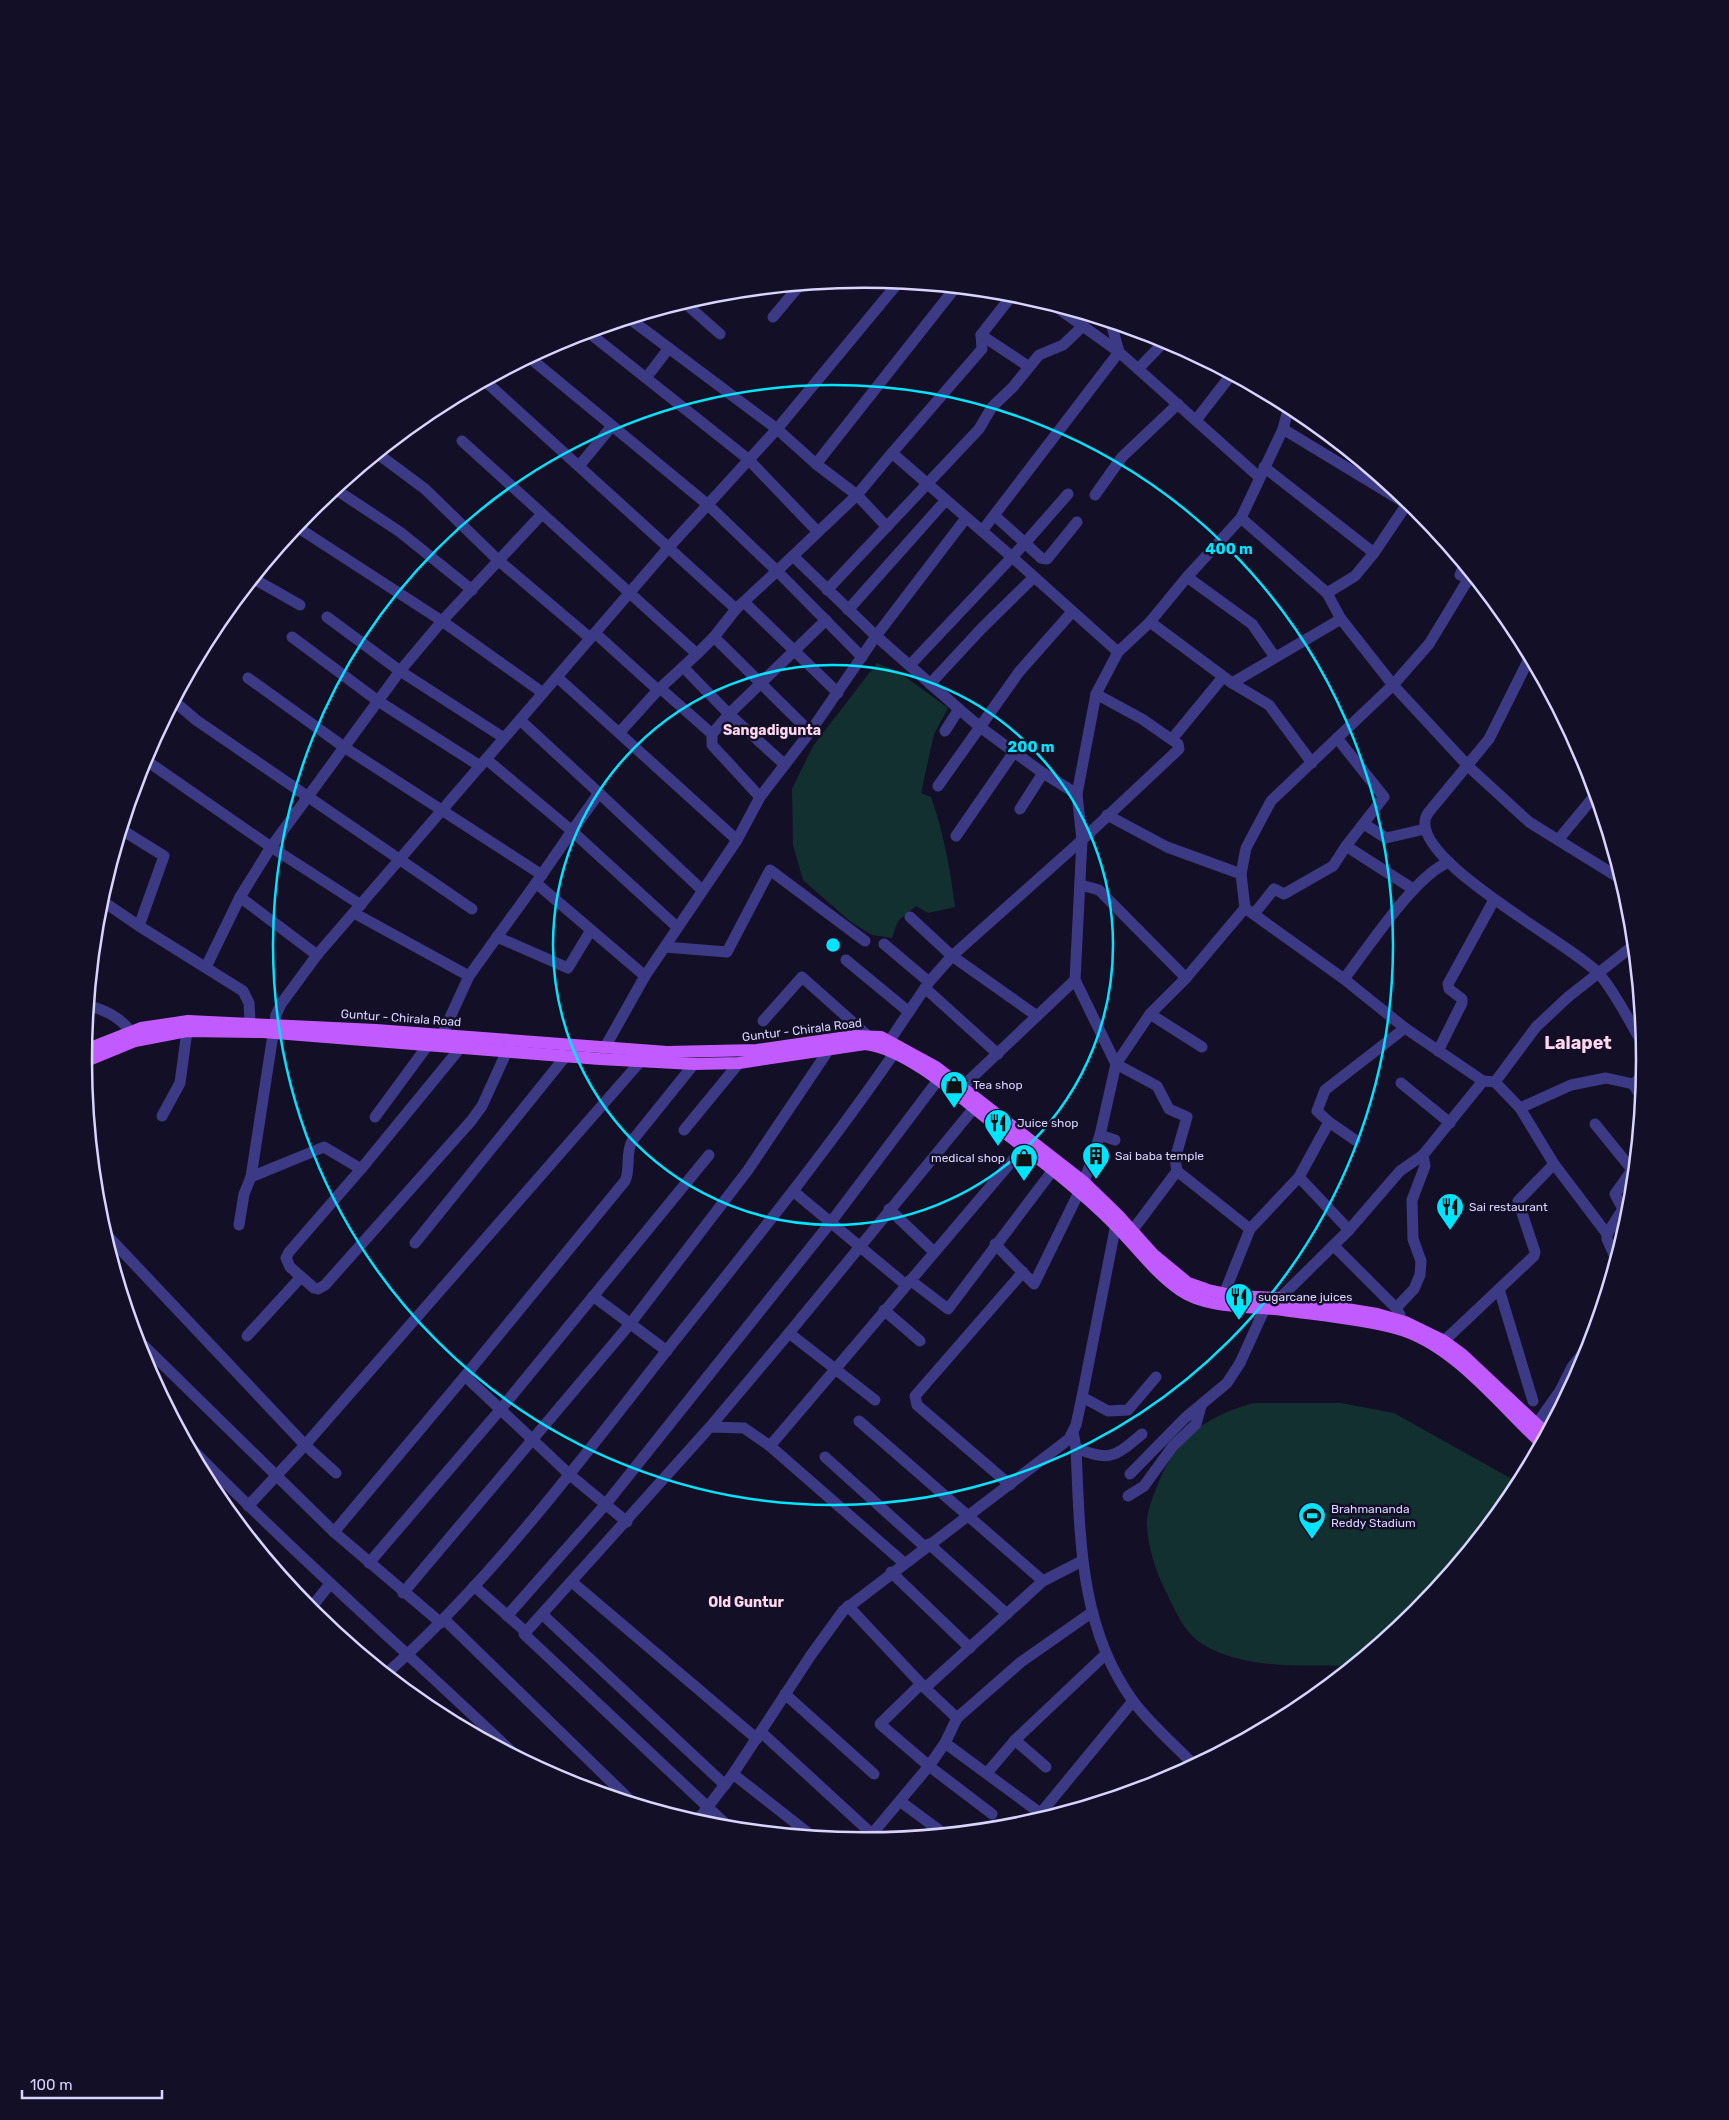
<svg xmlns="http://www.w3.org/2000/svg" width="1729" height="2120" viewBox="0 0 1729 2120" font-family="Rubik,sans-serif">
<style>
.green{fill:#12302f}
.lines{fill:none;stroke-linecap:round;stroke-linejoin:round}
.minor{stroke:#3d3a85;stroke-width:11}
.major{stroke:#c25bff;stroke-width:12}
.ring{fill:none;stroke:#00e5ff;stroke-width:2.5}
.labels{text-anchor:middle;stroke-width:5;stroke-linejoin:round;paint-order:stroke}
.street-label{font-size:12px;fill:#d9d4ff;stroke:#130f26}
.poi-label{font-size:12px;fill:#d9d4ff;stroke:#130f26;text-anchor:start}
.neighbourhood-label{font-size:14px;font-weight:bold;fill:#ffd6f0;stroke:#130f26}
.district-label{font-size:18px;font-weight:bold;fill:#ffd6f0;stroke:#130f26}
.rim{fill:none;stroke:#d9d4ff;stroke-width:2.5}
.centre{fill:#00e5ff;stroke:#130f26;stroke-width:2.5}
.ring-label{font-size:15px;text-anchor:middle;font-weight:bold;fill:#00e5ff;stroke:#130f26;stroke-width:5;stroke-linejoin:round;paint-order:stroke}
</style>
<rect width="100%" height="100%" fill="#130f26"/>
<g class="green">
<path d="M 877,663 L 900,673 L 948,708 L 934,734 L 921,793 L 931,797 C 944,834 950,868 955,907 L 928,913 L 916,906 L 898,921 L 892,938 L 872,935 L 851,922 L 803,880 L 793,845 L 792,789 L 813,746 Z"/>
<path d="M 1254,1403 L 1341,1403 L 1394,1413 L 1519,1483 L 1514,1494 L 1416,1612 L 1347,1669 L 1342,1666 C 1298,1665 1244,1669 1204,1645 C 1185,1634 1177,1614 1167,1594 C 1157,1574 1148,1549 1147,1526 C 1146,1513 1152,1500 1156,1489 C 1174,1440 1205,1416 1254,1403 Z"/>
</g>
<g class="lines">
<g class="minor">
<path d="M 685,303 L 720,334"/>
<path d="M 1055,306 L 1119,352"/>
<path d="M 773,317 L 799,286"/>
<path d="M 630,319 L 777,429 L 816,464"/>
<path d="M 1111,323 L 1119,352"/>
<path d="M 588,332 L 748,459 L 818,532"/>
<path d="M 981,335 L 1028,366"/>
<path d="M 1138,369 L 1166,340"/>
<path d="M 646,378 L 669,348"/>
<path d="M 486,382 L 736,609 L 777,571 L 707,504 L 530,358"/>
<path d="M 1196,420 L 1231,375"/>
<path d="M 1283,429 L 1420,512"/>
<path d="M 462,441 L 697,654 L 714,637"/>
<path d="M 892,453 L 982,349 L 981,335 L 1013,294"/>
<path d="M 378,454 L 425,489 L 498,560 L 590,638"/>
<path d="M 579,466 L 612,426"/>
<path d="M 1264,467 L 1374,553 L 1355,576 L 1327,593"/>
<path d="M 335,489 L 400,532 L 472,590"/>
<path d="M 1068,494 L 1025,543 L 1041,558 L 1047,559 L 1077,522"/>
<path d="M 1095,495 L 1122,457 L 1178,404"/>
<path d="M 542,514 L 442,621 L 543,693"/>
<path d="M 995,516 L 1025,543 L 1012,557 L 982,531 L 1119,352 L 1259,477"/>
<path d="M 1241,518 L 1327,593 L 1341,619 L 1393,685 L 1469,767 L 1529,822 L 1621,879"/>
<path d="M 887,527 L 857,495 L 892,453 L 982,531"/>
<path d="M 1374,553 L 1407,504"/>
<path d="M 793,556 L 876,636 L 966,518"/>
<path d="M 1464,566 L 1460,575 L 1477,582"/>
<path d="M 1187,577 L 1252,624 L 1275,657"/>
<path d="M 1469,578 L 1429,644 L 1393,685 L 1271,801 L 1246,848 L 1241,874 L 1245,908 L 1344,979 L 1405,1028 L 1483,1081"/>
<path d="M 254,579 L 300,605"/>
<path d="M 827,590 L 979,429 L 992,407 L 1013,387 L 1039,355 L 1063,345 L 1083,326"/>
<path d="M 744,602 L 838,693"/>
<path d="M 736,609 L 714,637 L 810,732"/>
<path d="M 848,610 L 946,500"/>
<path d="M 327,617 L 400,671 L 504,738"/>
<path d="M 1150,622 L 1232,683 L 1269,705 L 1312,763"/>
<path d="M 595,633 L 658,690 L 697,654"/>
<path d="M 292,637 L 378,701 L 480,766"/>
<path d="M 862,657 L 777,571 L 857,495 L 816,464 L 955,288"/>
<path d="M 1530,657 L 1489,739 L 1428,813 C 1399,856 1578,947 1600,975 C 1617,995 1630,1023 1644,1046"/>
<path d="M 910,665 L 1012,557 L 1118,652"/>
<path d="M 683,667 L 729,714 L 712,734 L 712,745 L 760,797"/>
<path d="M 557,677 L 619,733 L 658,690"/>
<path d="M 248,678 L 344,747 L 542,875"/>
<path d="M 1232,683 L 1341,619"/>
<path d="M 930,684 L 982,628 L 1033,578"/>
<path d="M 660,688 L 712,734"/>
<path d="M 175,702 L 196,720 L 472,909"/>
<path d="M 520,720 L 599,793"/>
<path d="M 945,731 L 959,709 L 980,727 L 1019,672 L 1072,612"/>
<path d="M 619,733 L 737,840"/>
<path d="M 1337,738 L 1384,797 L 1346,846 L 1413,889"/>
<path d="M 1172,739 L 1223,677"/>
<path d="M 144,759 L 271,847 L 361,905"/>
<path d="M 486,759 L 572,831 L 536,883 L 645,976"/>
<path d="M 784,764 L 729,714 L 826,620"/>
<path d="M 938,786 L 980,727 L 1014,752"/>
<path d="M 1020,809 L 1043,773 L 1077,794"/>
<path d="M 1107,815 L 1167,847 L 1241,874"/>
<path d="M 1364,824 L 1386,838 L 1425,829"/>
<path d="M 122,830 L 164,856 L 139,926 L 243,991 L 249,1003 L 250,1022"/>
<path d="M 956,836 L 1014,752 L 1043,773"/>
<path d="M 1558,840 L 1596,794"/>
<path d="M 1081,885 L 1099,890 L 1186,978"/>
<path d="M 240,897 L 317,955"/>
<path d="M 101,900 L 139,926"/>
<path d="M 1245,908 L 1186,978 L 1150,1014 L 1116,1064 L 1157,1086 L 1169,1109 L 1187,1117 L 1175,1159 L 1177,1171 L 1250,1229"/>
<path d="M 354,913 L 469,976"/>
<path d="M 1254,914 L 1274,889 L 1284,894 L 1333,866 L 1346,846"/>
<path d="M 910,917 L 952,956 L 1037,1016 L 1075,980"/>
<path d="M 677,927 L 572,831 L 599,793 L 702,890"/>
<path d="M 497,937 L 536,883"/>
<path d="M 884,944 L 929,982"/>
<path d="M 665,947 L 727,952 L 770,870 L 865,941"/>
<path d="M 846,960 L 909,1012"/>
<path d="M 206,967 L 240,897 L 271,847 L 400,671 L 442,621 L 297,527"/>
<path d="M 1344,979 C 1368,948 1415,875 1449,862"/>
<path d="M 925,988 L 998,1054"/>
<path d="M 89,1006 C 107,1010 127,1021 134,1039"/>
<path d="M 1150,1014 L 1202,1047"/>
<path d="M 763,1021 L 802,977 L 867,1035"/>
<path d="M 442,1035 L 469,976 L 497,937 L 568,968 L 591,930"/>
<path d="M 890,1040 L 929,982 L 952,956 L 1082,840 L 1179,749 L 1178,744 L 1142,719 L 1096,694"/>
<path d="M 461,1047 L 361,1169 L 289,1252 L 286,1258 L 290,1267 L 314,1288 L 318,1289 L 325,1285 L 471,1121 L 482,1106 L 507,1051"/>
<path d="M 604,1049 L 645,976 L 737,840 L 760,797 L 810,732 L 876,636 L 959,709"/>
<path d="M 1438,1051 L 1462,1003 L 1462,999 L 1449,989 L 1448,984 L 1494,900"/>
<path d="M 1495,1082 L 1536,1027 L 1568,997 L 1634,945"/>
<path d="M 1401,1083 L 1450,1123"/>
<path d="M 1633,1084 L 1642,1098"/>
<path d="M 962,1087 L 1037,1016"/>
<path d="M 162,1116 L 180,1083 L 187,1031"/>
<path d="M 375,1117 L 428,1045"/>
<path d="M 1329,1122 L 1355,1140"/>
<path d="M 1595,1124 L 1634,1172"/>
<path d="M 684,1130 L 739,1063"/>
<path d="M 1100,1135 L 1115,1140"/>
<path d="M 1554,1164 L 1607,1234"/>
<path d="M 251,1177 L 324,1147 L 361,1169"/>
<path d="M 1299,1177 L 1329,1122 L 1317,1111 L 1325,1090 L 1405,1028"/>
<path d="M 793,1191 L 906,1285"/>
<path d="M 889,1209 L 933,1251"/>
<path d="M 239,1225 L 244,1194 L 251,1177 L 276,1015 L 281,1004 L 317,955 L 669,547 L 777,429 L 898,283"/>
<path d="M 1132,1231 L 1177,1171"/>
<path d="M 105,1233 L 305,1445 L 336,1473"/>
<path d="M 415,1243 L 565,1057"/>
<path d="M 995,1244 L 1034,1284 L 1084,1182 L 1100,1135 L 1116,1064 L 1075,980 L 1082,840 L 1077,794 L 1096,694 L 1118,652 L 1150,622 L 1187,577 L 1241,518 L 1283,429 L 1289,406"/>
<path d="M 1334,1246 L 1396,1308 L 1400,1315"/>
<path d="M 1616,1259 L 1607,1239 L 1607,1234 L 1623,1209 L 1615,1194 L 1635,1166"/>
<path d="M 910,1280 L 948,1309 L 1053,1170"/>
<path d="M 1499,1289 L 1533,1401"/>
<path d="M 1224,1294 L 1250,1229 L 1299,1177 L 1349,1230"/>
<path d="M 593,1296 L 667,1351"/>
<path d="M 1280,1298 L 1349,1230 L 1400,1171 L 1423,1155 L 1483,1081 L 1495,1082 L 1520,1108 L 1571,1085 L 1606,1078 L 1633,1084 L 1644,1076"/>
<path d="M 1396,1308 L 1414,1289 L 1420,1275 L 1421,1261 L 1413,1239 L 1412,1200 L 1425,1166 L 1423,1155"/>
<path d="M 884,1310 L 920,1341"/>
<path d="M 247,1336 L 301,1277"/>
<path d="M 138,1340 L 334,1532 L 441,1623"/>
<path d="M 1444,1341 L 1534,1256 L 1535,1252 L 1518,1201 L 1554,1164 L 1520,1108"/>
<path d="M 465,1376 L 570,1475 L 627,1522"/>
<path d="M 1082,1397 L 1108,1411 L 1128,1410 L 1156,1377"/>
<path d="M 875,1400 L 789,1333 L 974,1108"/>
<path d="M 859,1421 L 1043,1581"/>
<path d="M 1536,1425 L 1560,1391 L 1572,1367 L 1591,1343"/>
<path d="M 710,1427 L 789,1333"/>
<path d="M 1073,1432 L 1076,1448 C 1080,1536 1079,1627 1133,1701 C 1150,1724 1174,1744 1194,1765"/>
<path d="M 770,1446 L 1024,1147"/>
<path d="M 190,1447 C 293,1553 405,1650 512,1752"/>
<path d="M 1076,1448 C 1111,1462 1114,1457 1142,1434"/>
<path d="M 825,1457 L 925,1547"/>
<path d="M 1130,1474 L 1185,1418 L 1227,1383 L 1240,1363 L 1265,1308"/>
<path d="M 1010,1485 L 917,1405 L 915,1396 L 1023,1272"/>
<path d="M 1128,1496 L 1144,1486 L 1173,1446 L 1196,1424 L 1201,1406"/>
<path d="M 248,1506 L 305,1445 L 640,1062"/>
<path d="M 334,1532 L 465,1376 L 625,1181 C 631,1168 625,1154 632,1141 L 694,1064"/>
<path d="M 929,1544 L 1007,1614"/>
<path d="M 369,1563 L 500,1410 L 709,1155"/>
<path d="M 891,1572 L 970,1648"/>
<path d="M 572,1582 L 757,1739"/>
<path d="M 474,1586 L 526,1632"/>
<path d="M 403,1593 L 630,1324 L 748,1170 L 828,1051"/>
<path d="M 848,1606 L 925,1688"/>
<path d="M 310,1609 L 330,1584"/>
<path d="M 543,1615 L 725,1785"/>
<path d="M 507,1616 L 605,1505 L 831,1222 L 938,1080"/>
<path d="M 444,1619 L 631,1801"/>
<path d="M 387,1673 C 492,1579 577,1465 664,1354 C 744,1253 826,1153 899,1046"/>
<path d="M 921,1684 L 880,1724 L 929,1766 L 992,1814"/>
<path d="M 785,1694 L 874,1774"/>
<path d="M 957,1718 L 925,1688 L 1043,1581 L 1082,1561"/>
<path d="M 761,1732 L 872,1834 L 866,1841"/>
<path d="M 1015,1740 L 1046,1767"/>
<path d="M 945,1743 L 1040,1813"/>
<path d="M 987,1773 L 1015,1740 L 1106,1654"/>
<path d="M 733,1774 L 812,1836"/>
<path d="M 901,1802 L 943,1833"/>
<path d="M 1035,1820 L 1133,1701"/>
<path d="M 697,1821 L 733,1774 L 811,1655 L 843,1611 L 1069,1439 L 1076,1425 L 1082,1397 L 1117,1219"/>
<path d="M 730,1828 L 524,1634 L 710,1427 L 744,1428 L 770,1446 L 904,1563"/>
<path d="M 879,1839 L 872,1834 L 929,1766 L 945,1743 L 957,1718 L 1021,1662 L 1091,1613"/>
</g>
<g class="major">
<path d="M 85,1050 L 141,1028 L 188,1021 L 376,1030 L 667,1052 L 757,1050 L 854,1036 L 881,1037 L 936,1067 L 1084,1182 L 1118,1215 L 1153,1254 L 1188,1283 L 1208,1290 L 1236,1296 L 1280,1298 L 1377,1314 L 1405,1322 L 1444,1341 L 1462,1354 L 1546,1433"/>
<path d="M 84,1062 L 135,1041 L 187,1031 L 263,1032 L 600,1059 L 694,1064 L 739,1063 L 865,1044 C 908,1049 961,1098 995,1125 C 1036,1157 1077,1187 1114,1224 C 1136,1246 1154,1272 1180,1290 C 1208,1309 1250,1306 1283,1310 C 1318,1315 1361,1319 1395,1328 C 1453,1343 1499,1404 1541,1443"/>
</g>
</g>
<g class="ring">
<circle cx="833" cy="945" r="280"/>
<circle cx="833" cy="945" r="560"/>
</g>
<defs>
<symbol id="shop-pin" viewBox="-11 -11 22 30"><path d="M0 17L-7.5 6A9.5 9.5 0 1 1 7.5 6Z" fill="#00e5ff" stroke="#130f26"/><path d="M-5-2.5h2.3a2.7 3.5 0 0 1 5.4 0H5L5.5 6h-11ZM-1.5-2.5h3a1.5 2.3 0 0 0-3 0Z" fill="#111"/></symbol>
<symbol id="restaurant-pin" viewBox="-11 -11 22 30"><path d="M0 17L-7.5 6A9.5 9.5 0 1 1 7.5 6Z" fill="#00e5ff" stroke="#130f26"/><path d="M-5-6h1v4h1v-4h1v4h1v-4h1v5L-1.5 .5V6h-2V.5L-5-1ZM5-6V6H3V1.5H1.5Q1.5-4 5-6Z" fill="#111"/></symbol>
<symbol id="building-pin" viewBox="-11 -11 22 30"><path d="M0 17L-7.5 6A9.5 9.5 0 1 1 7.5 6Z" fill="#00e5ff" stroke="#130f26"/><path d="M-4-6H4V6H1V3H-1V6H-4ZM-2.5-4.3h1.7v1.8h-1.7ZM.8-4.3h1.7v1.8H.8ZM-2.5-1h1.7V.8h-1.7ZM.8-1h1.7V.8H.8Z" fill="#111"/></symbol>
<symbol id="stadium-pin" viewBox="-11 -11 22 30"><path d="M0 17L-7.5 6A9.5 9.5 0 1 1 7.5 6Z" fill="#00e5ff" stroke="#130f26"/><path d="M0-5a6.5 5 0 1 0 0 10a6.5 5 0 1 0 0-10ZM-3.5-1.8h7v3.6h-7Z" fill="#111"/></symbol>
</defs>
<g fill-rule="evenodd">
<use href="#shop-pin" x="938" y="1069" width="32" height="43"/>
<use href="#restaurant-pin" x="982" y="1107" width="32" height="43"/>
<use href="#building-pin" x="1080" y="1140" width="32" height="43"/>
<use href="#shop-pin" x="1008" y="1142" width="32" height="43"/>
<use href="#restaurant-pin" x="1434" y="1191" width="32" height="43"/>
<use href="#restaurant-pin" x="1223" y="1281" width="32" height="43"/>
<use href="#stadium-pin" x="1296" y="1500" width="32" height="43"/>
</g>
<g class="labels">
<g class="street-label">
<text transform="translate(401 1018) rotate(4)" y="4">Guntur - Chirala Road</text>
<text transform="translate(802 1030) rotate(-7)" y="4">Guntur - Chirala Road</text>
</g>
<g class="poi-label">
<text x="973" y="1089">Tea shop</text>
<text x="1017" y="1127">Juice shop</text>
<text x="1115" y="1160">Sai baba temple</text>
<text x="1005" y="1162" text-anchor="end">medical shop</text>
<text x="1469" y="1211">Sai restaurant</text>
<text x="1258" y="1301">sugarcane juices</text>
<text x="1331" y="1513">Brahmananda<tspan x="1331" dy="14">Reddy Stadium</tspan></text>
</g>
<g class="neighbourhood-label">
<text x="772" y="735">Sangadigunta</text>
<text x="746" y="1607">Old Guntur</text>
</g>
<g class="district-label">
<text x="1578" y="1049">Lalapet</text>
</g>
</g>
<path d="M0 0H1729V2120H0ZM92 1060a772 772 0 1 1 1544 0a772 772 0 1 1-1544 0Z" fill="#130f26" fill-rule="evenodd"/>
<path class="rim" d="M92 1060a772 772 0 1 1 1544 0a772 772 0 1 1-1544 0Z"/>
<circle cx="833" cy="945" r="8" class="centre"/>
<g class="ring-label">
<text x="1229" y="554">400 m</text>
<text x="1031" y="752">200 m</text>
</g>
<path d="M22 2090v8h140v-8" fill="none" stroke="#d9d4ff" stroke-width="2.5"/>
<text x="30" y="2090" font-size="15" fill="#d9d4ff" stroke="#130f26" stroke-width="4" paint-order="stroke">100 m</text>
</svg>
